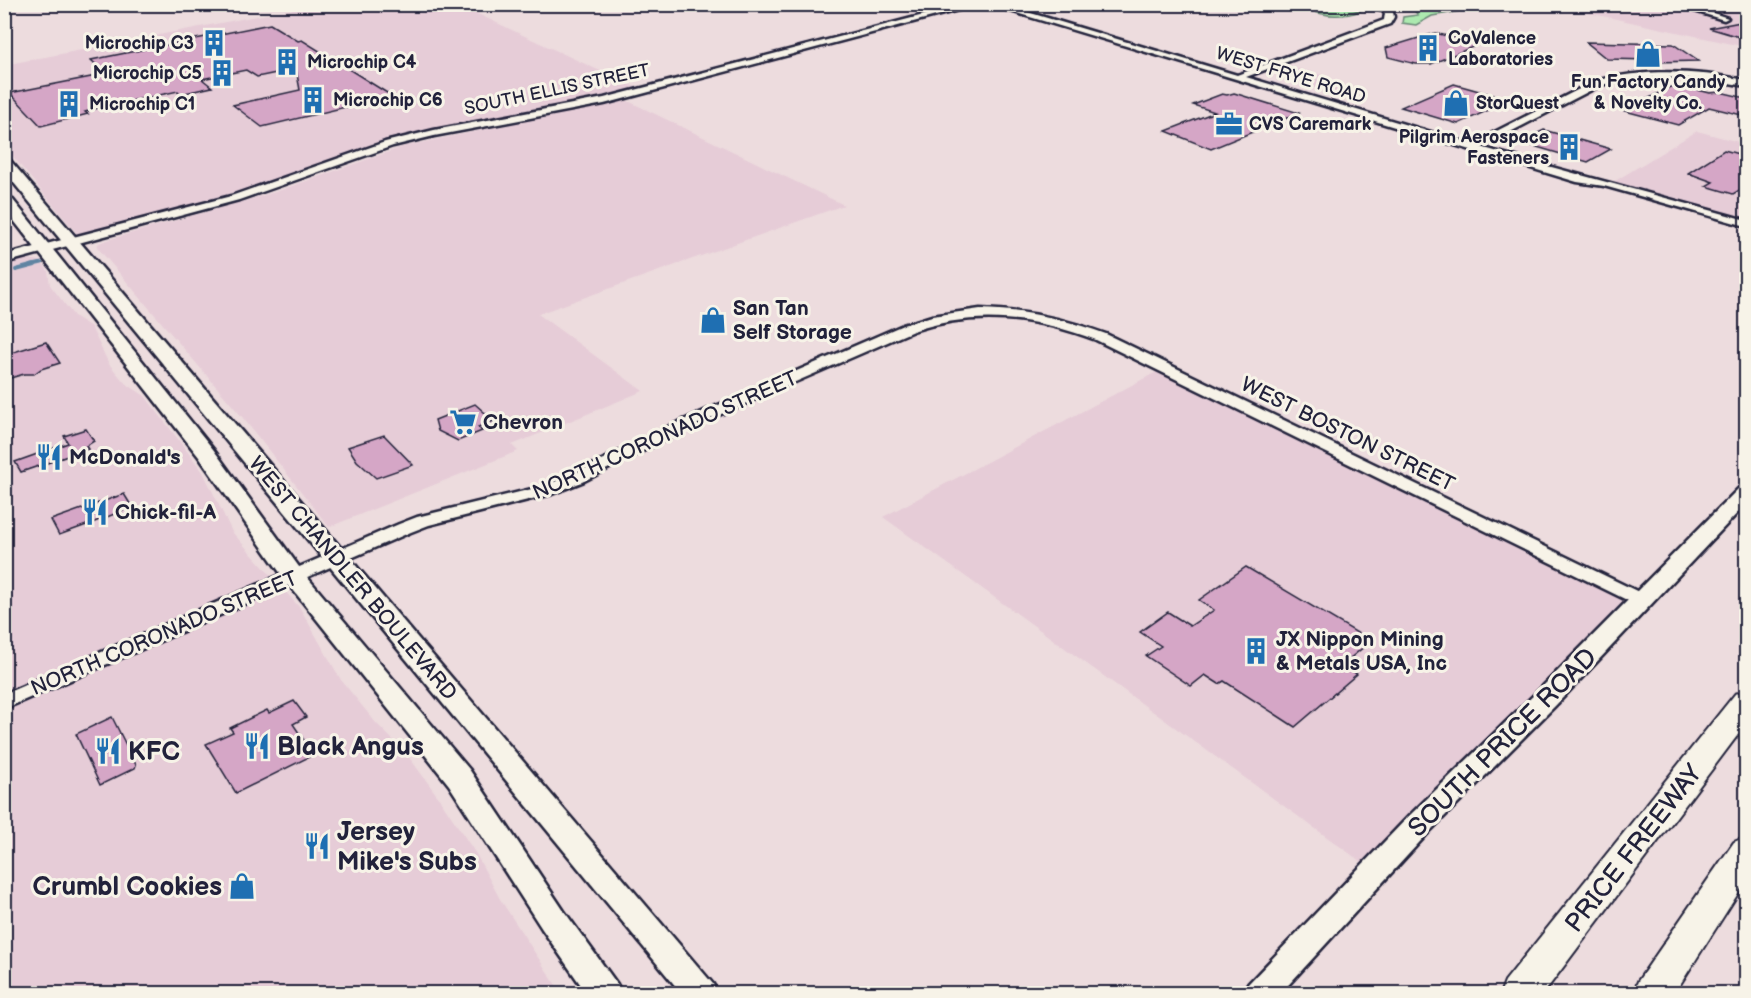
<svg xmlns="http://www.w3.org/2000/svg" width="1751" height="998" viewBox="0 0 1751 998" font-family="'Balsamiq Sans',sans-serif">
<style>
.built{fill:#e6ccd7}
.green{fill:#ace9af;stroke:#678675;stroke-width:1.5}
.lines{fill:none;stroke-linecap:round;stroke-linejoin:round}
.stream-far1{stroke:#5e84a2;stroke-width:3}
.stream{stroke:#5e84a2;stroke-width:4}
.building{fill:#d5a6c6;stroke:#22223b;stroke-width:1.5}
.minor-casing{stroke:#22223b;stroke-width:5}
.major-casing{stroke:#22223b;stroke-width:5}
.highway-casing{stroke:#22223b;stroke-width:4}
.minor{fill:#f7f3e8;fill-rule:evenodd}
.major{fill:#f7f3e8;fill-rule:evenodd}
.highway{fill:#f7f3e8;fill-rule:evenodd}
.labels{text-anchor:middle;stroke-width:6;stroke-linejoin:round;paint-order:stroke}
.far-poi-label{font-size:18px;font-weight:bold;fill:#22223b;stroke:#f7f3e8;text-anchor:start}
.far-street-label{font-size:18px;fill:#22223b;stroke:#f7f3e8}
.poi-label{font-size:21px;font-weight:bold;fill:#22223b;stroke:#f7f3e8;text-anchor:start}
.street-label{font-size:21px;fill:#22223b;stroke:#f7f3e8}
.near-street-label{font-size:26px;fill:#22223b;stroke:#f7f3e8}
.near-poi-label{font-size:26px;font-weight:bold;fill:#22223b;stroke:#f7f3e8;text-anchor:start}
</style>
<rect width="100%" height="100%" fill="#eddcde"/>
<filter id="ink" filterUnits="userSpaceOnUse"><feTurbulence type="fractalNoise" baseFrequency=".0167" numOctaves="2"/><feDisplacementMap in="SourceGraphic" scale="12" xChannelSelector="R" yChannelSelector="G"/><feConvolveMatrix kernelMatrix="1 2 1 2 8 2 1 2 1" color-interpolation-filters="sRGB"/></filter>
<g filter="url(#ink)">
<g class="built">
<path d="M 424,4 L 430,7 L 456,4 L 637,88 L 595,98 L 426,130 L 340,156 L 262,185 L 78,235 L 5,147 L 4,65 L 314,5 Z"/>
<path d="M 1550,5 L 1746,5 L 1746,47 L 1584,12 Z"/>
<path d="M 1298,69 L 1322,75 L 1317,79 L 1357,90 L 1343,96 L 1276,77 Z"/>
<path d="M 626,100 L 844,205 L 538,314 L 643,391 L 512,445 L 518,451 L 329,527 L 243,418 L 97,247 L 99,243 L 107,240 L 275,192 L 405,146 Z"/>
<path d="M 1697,131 L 1746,144 L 1746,221 L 1612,183 Z"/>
<path d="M 26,259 L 41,261 L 48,271 L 50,285 L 74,316 L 91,327 L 109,364 L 125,383 L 145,396 L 203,472 L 232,532 L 300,608 L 341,680 L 376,723 L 406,753 L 439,798 L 476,854 L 500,899 L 561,993 L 5,994 L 4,265 Z"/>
<path d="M 1164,368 L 1643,601 L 1374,871 L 883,517 Z"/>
</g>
<g class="green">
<path d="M 1315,4 L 1336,5 L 1360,11 C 1341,18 1322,16 1304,8 Z"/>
<path d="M 1417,5 L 1461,11 L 1432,16 L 1416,25 L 1402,23 L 1403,17 L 1418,15 L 1412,8 Z"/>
</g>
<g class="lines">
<path class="stream-far1" d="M 29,266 L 42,263"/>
<path class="stream" d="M 16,270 L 35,265"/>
</g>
<g class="building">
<path d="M 1746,21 L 1746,39 L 1709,28 Z"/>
<path d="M 270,24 L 298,41 L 302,40 L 392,96 L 262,127 L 233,105 L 300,90 L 296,69 L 257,77 L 246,70 L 202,79 L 212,87 L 181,94 L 178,91 L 98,108 L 85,112 L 88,114 L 41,126 L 10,93 L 106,74 L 91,60 Z"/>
<path d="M 1435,33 L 1480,44 L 1431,64 L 1416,64 L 1388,57 L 1386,48 Z"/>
<path d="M 1586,42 L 1673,44 L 1698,61 L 1654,62 L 1651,60 L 1607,59 Z"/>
<path d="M 1454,84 L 1511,100 L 1458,124 L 1401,107 Z"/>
<path d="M 1682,86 L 1710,93 L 1720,92 L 1746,98 L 1746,116 L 1709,107 L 1678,125 L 1625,111 L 1670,87 Z"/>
<path d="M 1234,93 L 1299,113 L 1211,149 L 1166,131 L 1215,112 L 1193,105 L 1222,94 L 1227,95 Z"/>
<path d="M 1544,130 L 1611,149 L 1588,162 L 1520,142 Z"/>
<path d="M 1724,150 L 1746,156 L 1746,190 L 1741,189 L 1733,194 L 1706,186 L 1713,182 L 1688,173 Z"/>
<path d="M 46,342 L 60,363 L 41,369 L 34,374 L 24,374 L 4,380 L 4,355 Z"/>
<path d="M 475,404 L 494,421 L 478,427 L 482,431 L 458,441 L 438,431 L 435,420 Z"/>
<path d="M 86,429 L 94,441 L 86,446 L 88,449 L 21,472 L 15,462 L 68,443 L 64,436 Z"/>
<path d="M 384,435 L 413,465 L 376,478 L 357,461 L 348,447 Z"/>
<path d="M 124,494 L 132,507 L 92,523 L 59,535 L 51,520 Z"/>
<path d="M 1246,567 L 1371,641 L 1342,665 L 1357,674 L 1295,727 L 1224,681 L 1219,684 L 1205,675 L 1191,686 L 1146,656 L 1161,646 L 1140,632 L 1168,612 L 1190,626 L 1214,610 L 1199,600 Z"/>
<path d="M 294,701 L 306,717 L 293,724 L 308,746 L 305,747 L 311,756 L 236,793 L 206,744 L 233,732 L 230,728 L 267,710 L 269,713 Z"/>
<path d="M 112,717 L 136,765 L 135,768 L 100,785 L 76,734 Z"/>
</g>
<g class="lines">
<defs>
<g id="minor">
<path d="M 966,4 L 981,4 L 604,104 L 434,136 L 393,146 L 239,200 L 4,263 L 4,255 L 231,196 L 385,142 L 434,130 L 604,98 Z"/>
<path d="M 987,4 L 1001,4 L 1237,75 L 1384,20 L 1385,13 L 1373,4 L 1383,4 L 1393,12 L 1394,17 L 1390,24 L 1246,77 L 1471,144 L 1595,81 C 1646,68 1695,71 1746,80 L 1746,86 C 1697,77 1650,73 1601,85 L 1481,147 C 1569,173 1658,195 1746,220 L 1746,226 L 1604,186 L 1577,182 Z"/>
<path d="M 1672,4 L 1686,4 L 1728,18 L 1724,20 Z"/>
<path d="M 980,309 C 1025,310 1065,319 1106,334 L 1649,597 L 1652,601 L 1649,605 L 1637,605 L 1096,340 C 1035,317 975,310 913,331 L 682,431 L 582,482 L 552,494 L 429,525 L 411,532 L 4,709 L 4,694 L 399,524 L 417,517 L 540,487 L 570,476 L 672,425 L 903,325 L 932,316 Z"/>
</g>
<g id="major">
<path d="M 4,158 L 9,159 L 713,984 L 718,994 L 682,994 L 4,171 Z"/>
<path d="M 4,194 L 9,195 L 213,449 L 302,571 L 469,769 L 564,911 L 617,984 L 622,994 L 587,994 L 542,929 L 449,785 L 286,581 L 199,457 L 4,208 Z"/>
<path d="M 1746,486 L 1746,504 L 1556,705 L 1429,832 L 1280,994 L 1243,994 L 1248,984 L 1409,816 L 1538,691 L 1739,488 Z"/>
</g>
<g id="highway">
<path d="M 1746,691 L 1746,724 L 1543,994 L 1500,994 L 1505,981 L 1735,694 Z"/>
<path d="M 1746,837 L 1746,881 L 1674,994 L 1633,994 L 1638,981 L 1734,842 Z"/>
</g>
</defs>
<use href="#minor" class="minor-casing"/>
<use href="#major" class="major-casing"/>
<use href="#highway" class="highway-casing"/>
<use href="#minor" class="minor"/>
<use href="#major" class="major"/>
<use href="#highway" class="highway"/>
</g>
</g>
<defs>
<symbol id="building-bare" viewBox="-9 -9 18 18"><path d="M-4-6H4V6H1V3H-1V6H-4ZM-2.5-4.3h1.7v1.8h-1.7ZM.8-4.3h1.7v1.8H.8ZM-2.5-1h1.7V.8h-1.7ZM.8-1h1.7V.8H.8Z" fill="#1f6fb2" stroke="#f7f3e8" stroke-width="2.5" paint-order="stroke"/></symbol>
<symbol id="shop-bare" viewBox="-9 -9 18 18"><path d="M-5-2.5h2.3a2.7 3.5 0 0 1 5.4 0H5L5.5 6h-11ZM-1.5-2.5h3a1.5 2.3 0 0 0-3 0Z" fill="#1f6fb2" stroke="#f7f3e8" stroke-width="2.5" paint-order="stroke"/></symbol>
<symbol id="office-bare" viewBox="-9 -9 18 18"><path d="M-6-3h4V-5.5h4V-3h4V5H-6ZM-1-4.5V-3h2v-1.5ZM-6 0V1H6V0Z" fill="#1f6fb2" stroke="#f7f3e8" stroke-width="2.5" paint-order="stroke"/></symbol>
<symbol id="supermarket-bare" viewBox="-9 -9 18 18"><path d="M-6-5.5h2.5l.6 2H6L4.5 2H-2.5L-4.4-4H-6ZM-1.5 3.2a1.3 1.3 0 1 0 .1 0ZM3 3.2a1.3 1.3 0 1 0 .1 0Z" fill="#1f6fb2" stroke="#f7f3e8" stroke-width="2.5" paint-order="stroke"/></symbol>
<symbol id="restaurant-bare" viewBox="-9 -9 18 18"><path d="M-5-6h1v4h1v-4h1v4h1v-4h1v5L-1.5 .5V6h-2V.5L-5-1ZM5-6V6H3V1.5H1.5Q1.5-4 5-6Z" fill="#1f6fb2" stroke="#f7f3e8" stroke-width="2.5" paint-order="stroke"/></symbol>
</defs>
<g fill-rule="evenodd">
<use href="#building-bare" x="195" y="24" width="38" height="38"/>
<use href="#building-bare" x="1409" y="29" width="38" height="38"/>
<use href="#shop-bare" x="1629" y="35" width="38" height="38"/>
<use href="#building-bare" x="268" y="43" width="38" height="38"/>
<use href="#building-bare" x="203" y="54" width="38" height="38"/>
<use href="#building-bare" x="294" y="81" width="38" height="38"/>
<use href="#shop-bare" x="1437" y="84" width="38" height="38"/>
<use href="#building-bare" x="50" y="85" width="38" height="38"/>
<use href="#office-bare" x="1210" y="105" width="38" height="38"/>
<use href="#building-bare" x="1550" y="128" width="38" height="38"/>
<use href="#shop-bare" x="694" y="301" width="38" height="38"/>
<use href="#supermarket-bare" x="444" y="403" width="38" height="38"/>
<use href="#restaurant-bare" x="30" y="438" width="38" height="38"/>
<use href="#restaurant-bare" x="76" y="493" width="38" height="38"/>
<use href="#building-bare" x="1237" y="632" width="38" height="38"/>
<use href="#restaurant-bare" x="238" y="727" width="38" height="38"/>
<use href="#restaurant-bare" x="89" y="732" width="38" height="38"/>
<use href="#restaurant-bare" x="298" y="827" width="38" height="38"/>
<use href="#shop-bare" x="223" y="867" width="38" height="38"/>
</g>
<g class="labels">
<g class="far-poi-label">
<text x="1448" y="44">CoValence<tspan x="1448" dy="21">Laboratories</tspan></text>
<text x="194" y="49" text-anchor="end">Microchip C3</text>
<text x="307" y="68">Microchip C4</text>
<text x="202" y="79" text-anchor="end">Microchip C5</text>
<text x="1648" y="88" text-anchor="middle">Fun Factory Candy<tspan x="1648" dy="21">&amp; Novelty Co.</tspan></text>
<text x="333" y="106">Microchip C6</text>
<text x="1476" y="109">StorQuest</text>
<text x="89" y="110">Microchip C1</text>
<text x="1249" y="130">CVS Caremark</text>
<text x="1549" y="143" text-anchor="end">Pilgrim Aerospace<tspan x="1549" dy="21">Fasteners</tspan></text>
</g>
<g class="far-street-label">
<text transform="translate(1291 75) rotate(17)" y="6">WEST FRYE ROAD</text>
<text transform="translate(557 89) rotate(-12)" y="6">SOUTH ELLIS STREET</text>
</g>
<g class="poi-label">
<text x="733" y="315">San Tan<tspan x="733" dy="24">Self Storage</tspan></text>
<text x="483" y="429">Chevron</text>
<text x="69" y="464">McDonald's</text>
<text x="115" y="519">Chick-fil-A</text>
<text x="1276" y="646">JX Nippon Mining<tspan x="1276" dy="24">&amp; Metals USA, Inc</tspan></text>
</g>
<g class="street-label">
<text transform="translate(1348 434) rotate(26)" y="7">WEST BOSTON STREET</text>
<text transform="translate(665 435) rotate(-24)" y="7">NORTH CORONADO STREET</text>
<text transform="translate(353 578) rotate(50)" y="7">WEST CHANDLER BOULEVARD</text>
<text transform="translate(164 633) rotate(-23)" y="7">NORTH CORONADO STREET</text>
</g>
<g class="near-street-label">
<text transform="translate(1502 742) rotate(-45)" y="9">SOUTH PRICE ROAD</text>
<text transform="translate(1633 848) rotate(-52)" y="9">PRICE FREEWAY</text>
</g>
<g class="near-poi-label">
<text x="277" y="755">Black Angus</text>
<text x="128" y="760">KFC</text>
<text x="337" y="840">Jersey<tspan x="337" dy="30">Mike's Subs</tspan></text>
<text x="222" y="895" text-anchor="end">Crumbl Cookies</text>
</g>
</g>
<rect width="1751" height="998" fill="none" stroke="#f7f3e8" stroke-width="24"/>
<rect x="12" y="12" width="1727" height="974" fill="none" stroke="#22223b" stroke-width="2" filter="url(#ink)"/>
</svg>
